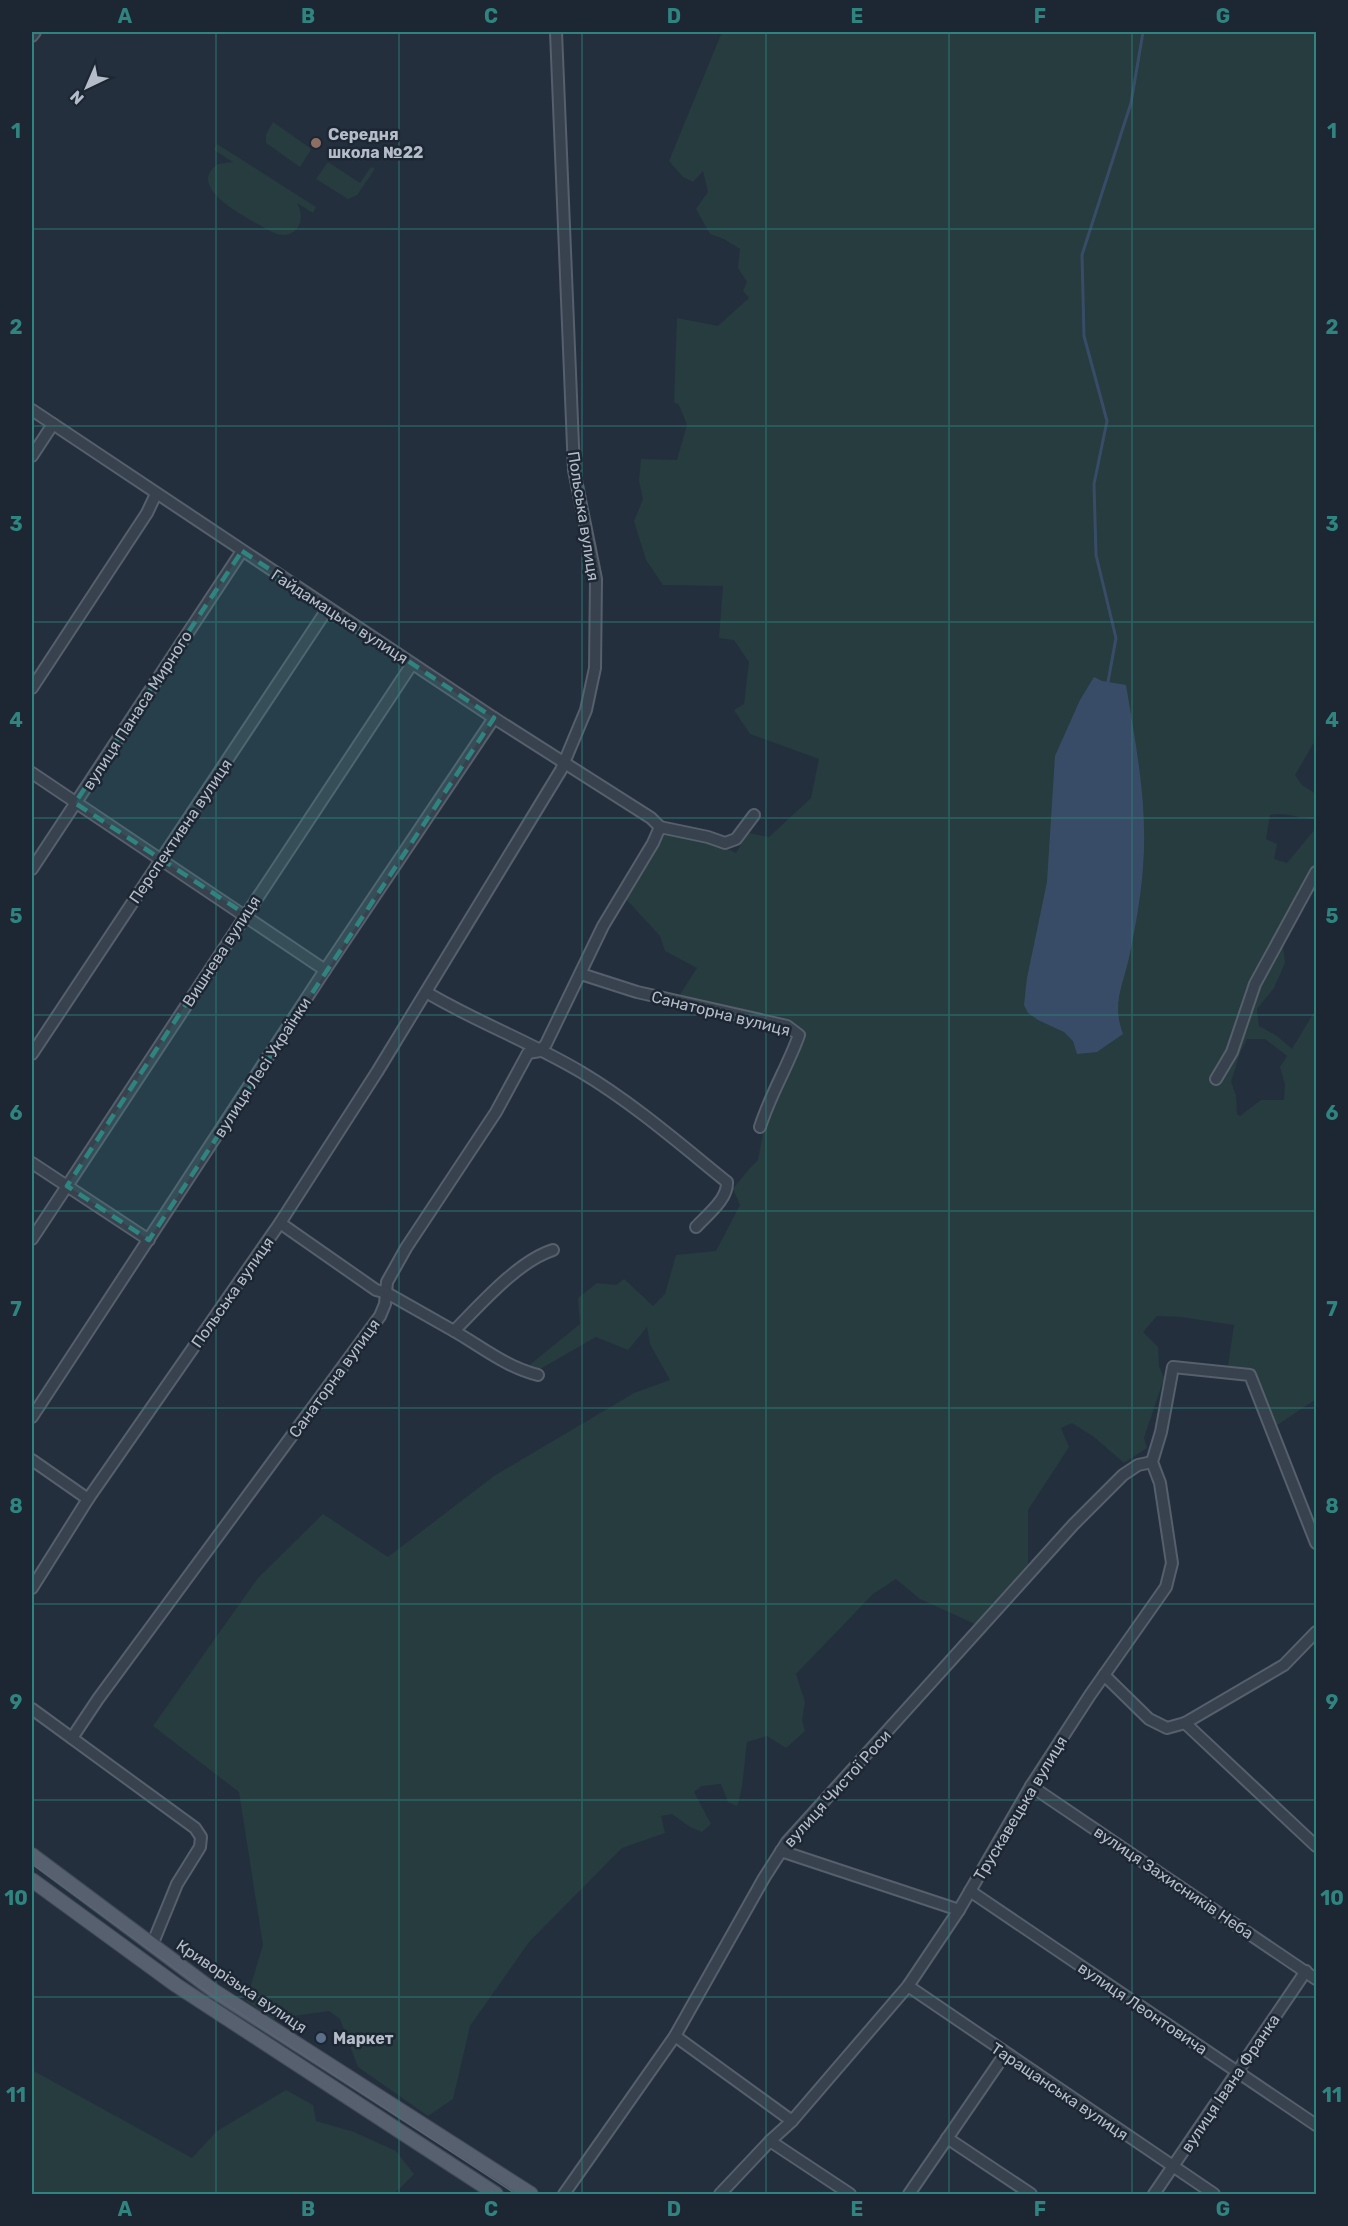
<svg xmlns="http://www.w3.org/2000/svg" width="1348" height="2226" viewBox="0 0 1348 2226" font-family="Rubik,sans-serif">
<style>
.green{fill:#263c3f;fill-rule:evenodd}
.water{fill:#394c67}
.lines{fill:none;stroke-linecap:round;stroke-linejoin:round}
.stream{stroke:#394c67;stroke-width:3}
.minor-casing{stroke:#565f6c;stroke-width:14}
.major-casing{stroke:#414a57;stroke-width:16}
.minor{stroke:#38414e;stroke-width:10}
.major{stroke:#56606e;stroke-width:14}
.tram{stroke:#5a6575;stroke-width:1.5}
.marked{fill:#308480;fill-opacity:0.2;stroke:#308480;stroke-width:4.5;stroke-dasharray:12 8;stroke-linejoin:round}
.grid{fill:none;stroke:#308480;stroke-width:1.5;stroke-opacity:0.55}
.education-dot{fill:#8d6e63;stroke:#1d2633;stroke-width:2}
.service-dot{fill:#5c6f8a;stroke:#1d2633;stroke-width:2}
.labels{text-anchor:middle;stroke-width:5;stroke-linejoin:round;paint-order:stroke}
.poi-label{font-size:16px;font-weight:bold;fill:#b4bcc9;stroke:#1d2633;text-anchor:start}
.street-label{font-size:16px;fill:#b4bcc9;stroke:#1d2633}
.neatline{fill:none;stroke:#308480;stroke-width:2}
.grid-label{font-size:20px;text-anchor:middle;font-weight:bold;fill:#308480}
</style>
<rect width="100%" height="100%" fill="#242f3e"/>
<g class="green">
<path d="M 722,32 L 1316,32 L 1316,739 L 1295,775 L 1302,785 L 1316,794 L 1316,826 L 1314,819 C 1298,819 1286,811 1270,815 L 1266,839 L 1277,844 L 1274,859 L 1287,863 L 1316,828 L 1316,868 L 1281,928 L 1285,963 L 1274,988 L 1257,1009 L 1259,1026 L 1277,1036 L 1292,1049 L 1316,1009 L 1316,1399 L 1273,1428 L 1250,1375 L 1227,1373 L 1234,1325 L 1181,1317 L 1157,1316 L 1143,1332 L 1158,1347 L 1159,1366 L 1164,1378 L 1144,1438 L 1147,1448 L 1124,1463 L 1094,1437 L 1072,1423 L 1061,1428 L 1069,1447 L 1028,1510 L 1028,1565 L 975,1624 L 920,1599 L 896,1579 L 873,1594 L 796,1674 L 805,1702 L 802,1720 L 805,1731 L 786,1748 L 767,1736 L 747,1742 C 744,1761 744,1788 737,1806 L 728,1802 L 721,1784 L 702,1786 L 694,1792 L 711,1824 L 702,1832 L 690,1827 L 672,1814 L 661,1816 L 665,1833 L 622,1848 L 529,1942 L 470,2026 L 453,2099 L 428,2116 L 358,2067 L 340,2019 L 329,2011 L 272,2019 L 246,2001 L 263,1945 L 239,1792 L 153,1726 L 258,1578 L 323,1514 L 388,1557 L 494,1476 L 634,1393 L 670,1380 L 650,1344 L 647,1327 L 628,1350 L 596,1337 L 540,1369 L 527,1367 L 580,1324 L 578,1298 L 597,1283 L 616,1285 L 624,1279 L 653,1306 L 665,1294 L 676,1255 L 716,1251 L 740,1205 L 733,1189 L 749,1169 L 758,1160 L 764,1128 L 799,1029 L 677,999 L 697,968 L 665,951 L 660,936 L 625,898 L 662,832 L 712,841 L 736,853 L 748,833 L 769,837 L 811,798 L 819,759 L 750,734 L 734,710 L 744,704 L 749,662 L 734,640 L 719,638 L 723,586 L 663,585 L 646,560 L 634,521 L 643,499 L 639,481 L 641,459 L 677,460 L 687,425 L 679,405 L 674,402 L 677,318 L 718,326 L 749,298 L 743,291 L 747,282 L 738,268 L 740,249 L 724,239 L 710,234 L 696,209 L 708,192 L 703,171 L 693,182 L 683,177 L 669,161 ZM 1247,1039 L 1265,1039 L 1287,1056 L 1280,1067 L 1285,1085 L 1284,1100 L 1261,1100 L 1240,1116 L 1237,1114 L 1236,1095 L 1231,1082 L 1240,1053 Z"/>
<path d="M 273,122 L 310,148 L 310,151 L 300,167 L 266,143 L 266,135 Z"/>
<path d="M 217,144 L 316,207 L 313,213 L 297,203 C 308,222 294,243 272,232 C 254,221 182,189 218,164 L 233,162 L 214,150 Z"/>
<path d="M 328,162 L 360,183 L 371,167 L 375,169 L 357,195 L 348,199 L 316,179 Z"/>
<path d="M 32,2070 L 192,2158 L 217,2131 L 286,2090 L 313,2105 L 316,2121 L 354,2132 L 396,2151 L 414,2174 L 394,2194 L 32,2194 Z"/>
</g>
<path class="water" d="M 1094,677 L 1102,681 L 1126,685 C 1136,745 1148,806 1143,867 C 1141,897 1135,929 1129,958 C 1122,988 1112,1004 1123,1034 L 1097,1052 L 1077,1054 L 1073,1041 L 1064,1032 L 1038,1020 L 1028,1013 L 1024,1005 L 1027,978 L 1047,882 L 1055,756 L 1080,700 Z"/>
<g class="lines">
<path class="stream" d="M 1108,682 L 1116,638 L 1096,555 L 1094,484 L 1107,421 L 1084,336 L 1082,255 L 1131,103 L 1143,32"/>
<defs>
<g id="minor">
<path d="M 32,36 L 35,32"/>
<path d="M 32,410 L 494,718 L 651,818 L 660,827 L 653,843 L 603,926 L 546,1044 L 540,1051 L 528,1053 L 496,1112 L 406,1248 L 387,1282 L 385,1304 L 380,1316 L 98,1699 L 72,1738"/>
<path d="M 32,456 L 53,424"/>
<path d="M 32,688 L 147,513 L 156,494"/>
<path d="M 32,773 L 325,970"/>
<path d="M 660,827 L 708,837 L 725,843 L 736,839 L 754,815"/>
<path d="M 32,869 L 242,551"/>
<path d="M 581,974 L 637,992 L 787,1026 L 799,1035 C 788,1066 770,1095 760,1127"/>
<path d="M 426,992 C 476,1022 531,1042 581,1072 C 633,1103 680,1144 727,1182 C 728,1199 707,1215 696,1227"/>
<path d="M 32,1054 L 328,608"/>
<path d="M 1216,1079 L 1232,1052 L 1255,984 L 1316,872"/>
<path d="M 32,1163 L 149,1240"/>
<path d="M 280,1223 L 376,1290 L 387,1293 L 454,1331 C 480,1305 518,1261 553,1250"/>
<path d="M 32,1239 L 412,664"/>
<path d="M 454,1331 C 482,1347 506,1367 538,1375"/>
<path d="M 32,1417 L 325,970 L 494,718"/>
<path d="M 32,1460 L 88,1499"/>
<path d="M 32,1588 L 88,1499 L 280,1223 L 377,1072 L 561,770 L 586,710 L 595,668 L 596,579 L 574,470 L 556,32"/>
<path d="M 1104,1675 L 1149,1719 L 1167,1728 L 1185,1723 L 1284,1665 L 1316,1632"/>
<path d="M 32,1709 L 195,1828 L 201,1837 L 200,1847 L 177,1884 L 152,1945"/>
<path d="M 1185,1723 L 1316,1846"/>
<path d="M 1031,1786 L 1316,1979"/>
<path d="M 781,1851 L 959,1910"/>
<path d="M 970,1891 L 1316,2125"/>
<path d="M 908,1986 L 1214,2194"/>
<path d="M 675,2036 L 792,2121"/>
<path d="M 947,2138 L 1031,2194"/>
<path d="M 770,2141 L 850,2194"/>
<path d="M 564,2194 L 675,2036 L 764,1878 L 787,1842 L 1073,1525 L 1123,1475 L 1138,1465 L 1152,1462"/>
<path d="M 720,2194 L 770,2141 L 792,2121 L 908,1986 L 959,1910 L 1031,1786 L 1090,1695 L 1166,1587 L 1172,1563 L 1160,1483 L 1152,1462 L 1161,1432 L 1173,1367 L 1250,1375 L 1316,1543"/>
<path d="M 909,2194 L 1005,2054"/>
<path d="M 1154,2194 L 1306,1971"/>
</g>
<g id="major">
<path d="M 32,1855 L 214,1991 L 531,2194"/>
<path d="M 32,1880 L 176,1985 L 496,2194"/>
</g>
</defs>
<use href="#minor" class="minor-casing"/>
<use href="#major" class="major-casing"/>
<use href="#minor" class="minor"/>
<use href="#major" class="major"/>
<path class="tram" d="M 32,1864 L 203,1989 L 516,2194"/>
</g>
<path class="marked" d="M 242,551 L 494,718 L 149,1240 L 67,1186 L 245,914 L 75,803 Z"/>
<path class="grid" d="M 216,32 L 216,2194M 399,32 L 399,2194M 582,32 L 582,2194M 766,32 L 766,2194M 949,32 L 949,2194M 1132,32 L 1132,2194M 32,229 L 1316,229M 32,426 L 1316,426M 32,622 L 1316,622M 32,818 L 1316,818M 32,1015 L 1316,1015M 32,1211 L 1316,1211M 32,1408 L 1316,1408M 32,1604 L 1316,1604M 32,1800 L 1316,1800M 32,1997 L 1316,1997"/>
<circle class="education-dot" cx="316" cy="143" r="6"/>
<circle class="service-dot" cx="321" cy="2038" r="6"/>
<g class="labels">
<g class="poi-label">
<text x="328" y="140">Середня<tspan x="328" dy="18">школа №22</tspan></text>
<text x="333" y="2044">Маркет</text>
</g>
<g class="street-label">
<text transform="translate(584 516) rotate(81)" y="6">Польська вулиця</text>
<text transform="translate(340 616) rotate(33)" y="6">Гайдамацька вулиця</text>
<text transform="translate(137 710) rotate(-57)" y="6">вулиця Панаса Мирного</text>
<text transform="translate(180 831) rotate(-56)" y="6">Перспективна вулиця</text>
<text transform="translate(221 951) rotate(-57)" y="6">Вишнева вулиця</text>
<text transform="translate(721 1013) rotate(14)" y="6">Санаторна вулиця</text>
<text transform="translate(262 1067) rotate(-57)" y="6">вулиця Лесі Українки</text>
<text transform="translate(232 1292) rotate(-55)" y="6">Польська вулиця</text>
<text transform="translate(334 1378) rotate(-54)" y="6">Санаторна вулиця</text>
<text transform="translate(837 1788) rotate(-48)" y="6">вулиця Чистої Роси</text>
<text transform="translate(1020 1808) rotate(-59)" y="6">Трускавецька вулиця</text>
<text transform="translate(1174 1882) rotate(34)" y="6">вулиця Захисників Неба</text>
<text transform="translate(242 1986) rotate(34)" y="6">Криворізька вулиця</text>
<text transform="translate(1143 2008) rotate(34)" y="6">вулиця Леонтовича</text>
<text transform="translate(1230 2083) rotate(-56)" y="6">вулиця Івана Франка</text>
<text transform="translate(1060 2091) rotate(34)" y="6">Таращанська вулиця</text>
</g>
</g>
<rect width="1348" height="2226" fill="none" stroke="#1d2633" stroke-width="66"/>
<g transform="translate(87 87) rotate(224)" stroke="#1d2633" stroke-width="4.5" paint-order="stroke">
<path d="M0-4.5L10 22L0 15L-10 22Z" fill="#b4bcc9"/>
<text y="-9" font-size="16" font-weight="bold" text-anchor="middle" fill="#b4bcc9">N</text>
</g>
<rect x="33" y="33" width="1282" height="2160" class="neatline"/>
<g class="grid-label">
<text x="125" y="23">A</text>
<text x="308" y="23">B</text>
<text x="491" y="23">C</text>
<text x="674" y="23">D</text>
<text x="857" y="23">E</text>
<text x="1040" y="23">F</text>
<text x="1223" y="23">G</text>
<text x="16" y="138">1</text>
<text x="1332" y="138">1</text>
<text x="16" y="334">2</text>
<text x="1332" y="334">2</text>
<text x="16" y="531">3</text>
<text x="1332" y="531">3</text>
<text x="16" y="727">4</text>
<text x="1332" y="727">4</text>
<text x="16" y="923">5</text>
<text x="1332" y="923">5</text>
<text x="16" y="1120">6</text>
<text x="1332" y="1120">6</text>
<text x="16" y="1316">7</text>
<text x="1332" y="1316">7</text>
<text x="16" y="1513">8</text>
<text x="1332" y="1513">8</text>
<text x="16" y="1709">9</text>
<text x="1332" y="1709">9</text>
<text x="16" y="1905">10</text>
<text x="1332" y="1905">10</text>
<text x="16" y="2102">11</text>
<text x="1332" y="2102">11</text>
<text x="125" y="2216">A</text>
<text x="308" y="2216">B</text>
<text x="491" y="2216">C</text>
<text x="674" y="2216">D</text>
<text x="857" y="2216">E</text>
<text x="1040" y="2216">F</text>
<text x="1223" y="2216">G</text>
</g>
</svg>
